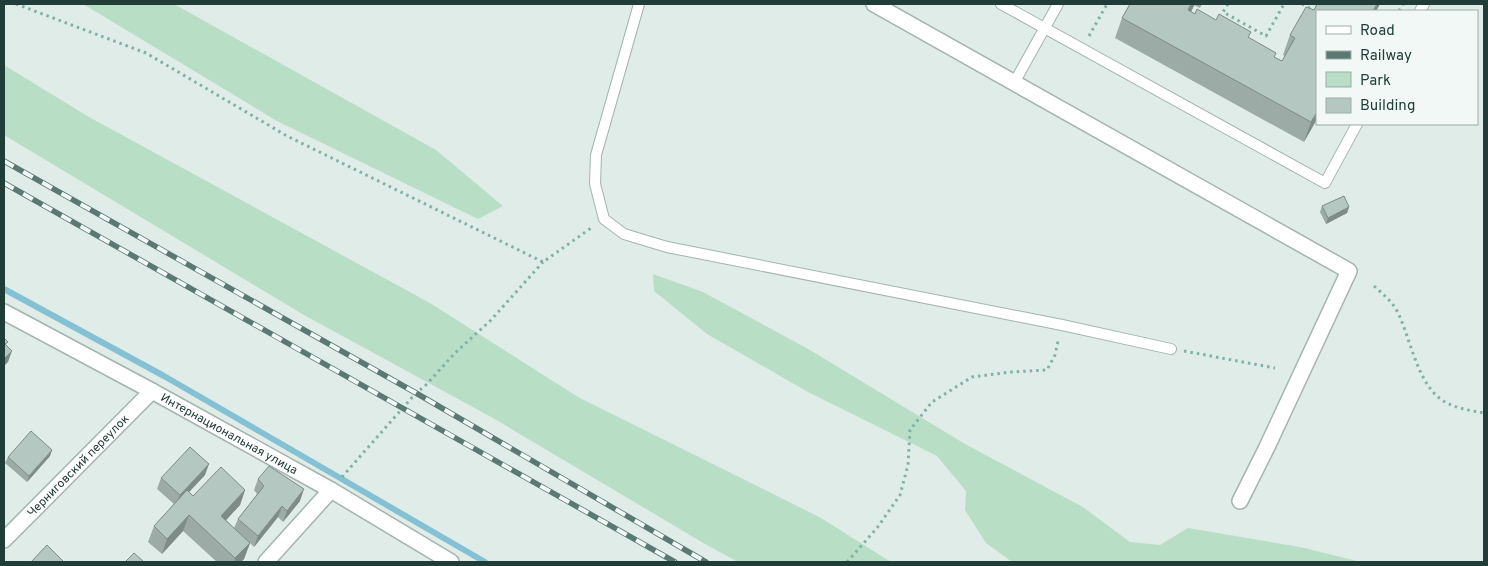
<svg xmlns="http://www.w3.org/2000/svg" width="1488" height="566" viewBox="0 0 1488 566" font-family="Overpass,sans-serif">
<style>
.green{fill:#b8dec5}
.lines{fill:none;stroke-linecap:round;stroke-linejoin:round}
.stream{stroke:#85c1d4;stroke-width:6}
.service-casing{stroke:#a3b4b0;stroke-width:12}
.minor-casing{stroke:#a3b4b0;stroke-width:18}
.path{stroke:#7fb1a6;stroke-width:3;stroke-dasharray:2.5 4;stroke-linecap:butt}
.service{stroke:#fff;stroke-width:10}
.minor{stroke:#fff;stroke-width:15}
.rail-casing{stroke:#5a7973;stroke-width:5.5}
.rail{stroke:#f1f8f5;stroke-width:4;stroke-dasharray:11;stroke-linecap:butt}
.wall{fill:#9caba6}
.shaded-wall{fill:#7f8b87}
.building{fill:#b5c7c1;stroke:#7f8b87}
.labels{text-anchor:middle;stroke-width:4.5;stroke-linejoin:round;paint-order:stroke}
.street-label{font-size:12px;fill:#203d38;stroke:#f1f8f5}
</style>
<rect width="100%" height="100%" fill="#e0ece8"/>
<g class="green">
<path d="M 83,4 L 174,4 L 436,150 L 503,206 L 478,219 L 277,121 Z"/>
<path d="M 4,65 L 89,117 L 430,303 L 578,397 L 821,518 L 891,562 L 738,562 L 705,544 L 493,418 L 304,315 L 4,135 Z"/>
<path d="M 653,274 L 703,292 L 810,350 L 965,444 L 1083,507 L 1130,542 L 1160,545 L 1188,528 L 1300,547 L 1361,562 L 1012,562 L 986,543 L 965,510 L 966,491 L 937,456 L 808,392 L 707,334 L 654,291 Z"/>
</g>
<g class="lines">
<path class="stream" d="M 4,289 L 164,376 L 485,562"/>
<defs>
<g id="service">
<path d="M 639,4 L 596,155 L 595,184 L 604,219 L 624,234 L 667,247 L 1062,325 L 1171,349"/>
<path d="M 1001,4 L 1325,183 L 1357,124"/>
<path d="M 1420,11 L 1424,4"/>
<path d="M 1014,83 L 1058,4"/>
</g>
<g id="minor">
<path d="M 874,4 L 1349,271 L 1267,447 L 1240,501"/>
<path id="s1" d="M 4,312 L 152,391 L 331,490 L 451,562"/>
<path id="s2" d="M 4,540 L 152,391"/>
<path d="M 266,562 L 331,490"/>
</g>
</defs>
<use href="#service" class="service-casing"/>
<use href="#minor" class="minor-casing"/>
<g class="path">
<path d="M 16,4 L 146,53 L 287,136 L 543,262 L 591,228"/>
<path d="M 1228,4 L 1223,12 L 1266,36 L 1284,4"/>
<path d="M 1302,4 L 1317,12"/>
<path d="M 1399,11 L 1403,4"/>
<path d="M 1089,36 L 1107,4"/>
<path d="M 1374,286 C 1384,295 1394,303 1399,315 C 1410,339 1417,378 1437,396 C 1450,408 1468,410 1484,413"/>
<path d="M 1184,351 L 1275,368"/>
<path d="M 342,477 L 416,393 L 425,386 L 455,353 L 491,320 L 543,262"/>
<path d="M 847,562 L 877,528 L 900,495 L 908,465 L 910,430 L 932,402 L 972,377 L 1011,372 L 1047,370 L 1055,355 L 1058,341"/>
</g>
<use href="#service" class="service"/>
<use href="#minor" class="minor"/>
<defs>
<g id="rail">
<path d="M 4,161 L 416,393 L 706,562"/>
<path d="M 4,183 L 675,562"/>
</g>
</defs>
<use href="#rail" class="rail-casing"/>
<use href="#rail" class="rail"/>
</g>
<g class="wall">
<path d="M 1130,4 L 1202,4 L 1200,8 L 1194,5 L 1191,12 L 1249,38 L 1276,53 L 1274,57 L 1282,61 L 1285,56 L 1283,55 L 1290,35 L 1314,10 L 1317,4 L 1380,4 L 1376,11 L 1317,11 L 1317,119 L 1304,142 L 1115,38 L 1122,18 Z"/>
<path d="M 1322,206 L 1349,207 L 1347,213 L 1326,224 L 1320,212 Z"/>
<path d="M 50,456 L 27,482 L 5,463 L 8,457 Z"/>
<path d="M 205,475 L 189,492 L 193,496 L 245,490 L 240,505 L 226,520 L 234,528 L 238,519 L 257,494 L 254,490 L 258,479 L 300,501 L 283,522 L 278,517 L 254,547 L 250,543 L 244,559 L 241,562 L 217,562 L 183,531 L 162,554 L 148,542 L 154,526 L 174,504 L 157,489 L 161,478 Z"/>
</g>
<g class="shaded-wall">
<path d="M 1191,4 L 1195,4 L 1181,30 L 1188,10 Z"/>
<path d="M 1377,4 L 1380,4 L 1376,11 L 1373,11 Z"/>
<path d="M 1317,112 L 1317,119 L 1304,142 L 1311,122 Z"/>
<path d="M 1349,207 L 1347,213 L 1326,224 L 1328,218 Z"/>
<path d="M 12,351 L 8,362 L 4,366 L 4,359 Z"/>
<path d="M 52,450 L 50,456 L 27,482 L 29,476 Z"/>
<path d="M 209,464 L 205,475 L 176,506 L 180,495 Z"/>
<path d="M 304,489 L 300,501 L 283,522 L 287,511 Z"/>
<path d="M 245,490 L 240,505 L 215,532 L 221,516 Z"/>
<path d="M 282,506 L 278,517 L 254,547 L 258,536 Z"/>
<path d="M 189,515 L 183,531 L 162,554 L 167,539 Z"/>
<path d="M 250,543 L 244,559 L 241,562 L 234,562 L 235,558 Z"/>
</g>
<g class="building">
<path d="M 1130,4 L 1191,4 L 1188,10 L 1195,14 L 1197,9 L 1216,20 L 1219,14 L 1251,32 L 1248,37 L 1276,53 L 1274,57 L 1282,61 L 1295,38 L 1290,35 L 1306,7 L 1314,10 L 1317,4 L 1377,4 L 1373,11 L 1317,11 L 1317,112 L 1311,122 L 1122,18 Z"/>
<path d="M 1344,196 L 1349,207 L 1328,218 L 1322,206 Z"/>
<path d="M 4,338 L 8,342 L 5,344 L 12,351 L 4,359 Z"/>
<path d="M 31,431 L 52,450 L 29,476 L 8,457 Z"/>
<path d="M 190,447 L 209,464 L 180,495 L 161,478 Z"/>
<path d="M 269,466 L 304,489 L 287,511 L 282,506 L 258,536 L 238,519 L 264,486 L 258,479 Z"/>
<path d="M 221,467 L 245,490 L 221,516 L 250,543 L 235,558 L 189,515 L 167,539 L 154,526 L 187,490 L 193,496 Z"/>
<path d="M 47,545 L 64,562 L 31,562 Z"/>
<path d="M 134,553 L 144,562 L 125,562 Z"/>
</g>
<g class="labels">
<g class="street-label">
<text dy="4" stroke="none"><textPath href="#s1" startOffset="256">Интернациональная улица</textPath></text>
<text dy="4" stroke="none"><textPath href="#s2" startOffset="105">Черниговский переулок</textPath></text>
</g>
</g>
<rect width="1488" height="566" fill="none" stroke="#203d38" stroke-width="10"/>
<rect x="1316" y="10" width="162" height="115" fill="#f1f8f5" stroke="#9dada9"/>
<rect x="1326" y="26" width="25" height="8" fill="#ffffff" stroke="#9dada9"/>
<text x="1360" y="35" font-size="15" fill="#203d38">Road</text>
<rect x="1326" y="51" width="25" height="8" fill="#5a7973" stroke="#9dada9"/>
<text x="1360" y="60" font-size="15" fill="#203d38">Railway</text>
<rect x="1326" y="72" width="25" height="15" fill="#b8dec5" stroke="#9dada9"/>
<text x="1360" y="85" font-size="15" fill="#203d38">Park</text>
<rect x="1326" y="98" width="25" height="15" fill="#b5c7c1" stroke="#9dada9"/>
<text x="1360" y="110" font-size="15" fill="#203d38">Building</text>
</svg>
